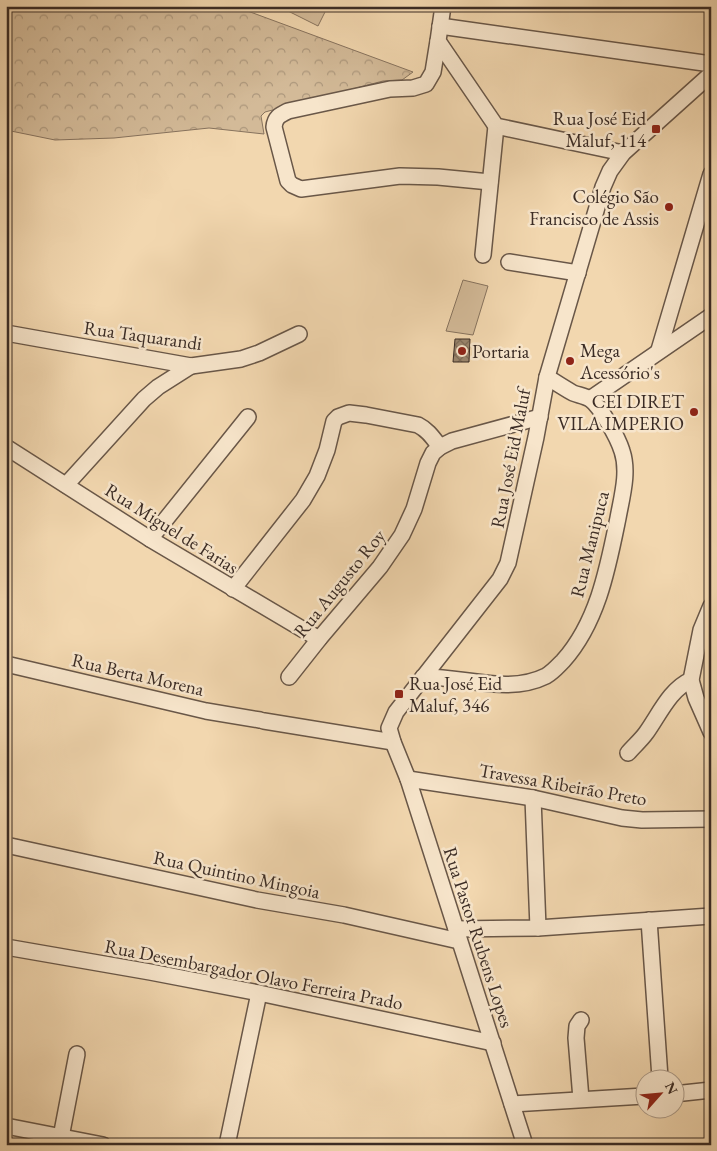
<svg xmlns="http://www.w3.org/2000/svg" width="717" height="1151" viewBox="0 0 717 1151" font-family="'EB Garamond',serif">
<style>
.park{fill:url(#park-crowns);stroke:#87735e}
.pitch{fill:#d3ba98;stroke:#87735e}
.building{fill:url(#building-cross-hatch);stroke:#3b2c25}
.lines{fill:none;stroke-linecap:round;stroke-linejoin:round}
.minor-casing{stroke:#695748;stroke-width:18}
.minor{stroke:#f7e5cb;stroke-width:15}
.poi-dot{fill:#8f2418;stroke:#f7e5cb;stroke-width:2}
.labels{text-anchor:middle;stroke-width:5;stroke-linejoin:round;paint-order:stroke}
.poi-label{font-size:19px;fill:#3b2c25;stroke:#f7e5cb;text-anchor:end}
.street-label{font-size:19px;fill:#3b2c25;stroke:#f7e5cb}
</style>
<defs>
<pattern id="park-crowns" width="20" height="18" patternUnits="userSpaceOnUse" patternTransform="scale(1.25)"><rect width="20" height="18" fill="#d3ba98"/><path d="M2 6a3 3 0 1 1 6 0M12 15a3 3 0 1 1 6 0" fill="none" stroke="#ac977c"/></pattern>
<pattern id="building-cross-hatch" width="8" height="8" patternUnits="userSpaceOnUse" patternTransform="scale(1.25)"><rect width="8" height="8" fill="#9a856d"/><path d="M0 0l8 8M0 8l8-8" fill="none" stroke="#7f6d59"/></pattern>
</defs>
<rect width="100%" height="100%" fill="#f2d7af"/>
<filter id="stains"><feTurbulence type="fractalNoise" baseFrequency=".004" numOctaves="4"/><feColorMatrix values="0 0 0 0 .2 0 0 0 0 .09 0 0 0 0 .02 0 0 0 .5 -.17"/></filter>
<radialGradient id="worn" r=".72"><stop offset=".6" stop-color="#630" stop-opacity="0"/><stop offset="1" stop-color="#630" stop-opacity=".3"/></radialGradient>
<path class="park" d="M 6,6 L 234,6 L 413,72 L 402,80 L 383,81 L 265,112 L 261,116 L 264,134 L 209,128 L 114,138 L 55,140 L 6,130 Z"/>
<g class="pitch">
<path d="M 278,6 L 328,6 L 318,26 Z"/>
<path d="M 463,280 L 488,286 L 473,335 L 446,331 Z"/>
</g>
<path class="building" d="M 455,339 L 470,339 L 469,362 L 453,362 Z"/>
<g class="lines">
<defs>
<g id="minor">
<path d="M 443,6 L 438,41 L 496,126 L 623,153"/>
<path d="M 440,26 L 711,64"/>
<path d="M 438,41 L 433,72 L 426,84 L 413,88 L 390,89 L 288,111 C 280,115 275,117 274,127 L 288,181 L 292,185 L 301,189 L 400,176 L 438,177 L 490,182"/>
<path d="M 483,255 L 496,126"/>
<path d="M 509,262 L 578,273"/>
<path d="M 6,333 L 191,366 L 241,359 L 259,353 L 299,334"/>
<path d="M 659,350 L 711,174"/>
<path d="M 590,399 L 711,316"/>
<path d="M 6,447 L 150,539 L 319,639"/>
<path d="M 66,485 L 144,399 L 158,387 L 191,366"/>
<path d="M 150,539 L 248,417"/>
<path d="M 233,589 L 303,500 L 317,476 L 327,450 L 334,421 L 338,417 L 349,413 L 366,415 L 418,425 C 428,430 433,438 440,447"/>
<path d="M 711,606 L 701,630 L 691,680 L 696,698 L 711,732"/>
<path d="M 6,664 L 206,711 L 260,720"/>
<path d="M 289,677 L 319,639 L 380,567 L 402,535 L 414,509 L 428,463 L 433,453 L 440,447 L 452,441 L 540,417"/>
<path d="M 423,677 C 464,676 508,695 546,676 C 553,672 558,666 563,661 C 598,622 608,567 618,518 C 622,496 629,472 622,451 C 618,438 601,407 590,399 C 585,396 578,395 573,393 C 564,388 555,382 547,377"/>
<path d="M 264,721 L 393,742"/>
<path d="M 628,753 C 634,746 641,740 646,733 C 659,715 670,689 691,680"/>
<path d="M 408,779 L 533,798 L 622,818 L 642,820 L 711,819"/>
<path d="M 533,798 L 538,928"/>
<path d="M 6,845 L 257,900 L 344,915 L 459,941"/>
<path d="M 649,920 L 660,1078"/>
<path d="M 456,929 L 538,928 L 711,916"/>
<path d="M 6,947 L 150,972 L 259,993 L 493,1043"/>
<path d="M 674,1094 L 711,1090"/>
<path d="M 581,1099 L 576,1038 L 577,1026 L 581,1020"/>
<path d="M 512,1104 L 644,1096"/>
<path d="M 6,1126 L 103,1145"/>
<path d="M 61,1137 L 77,1054"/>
<path d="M 227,1145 L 259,993"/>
<path d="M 525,1145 L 408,779 L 393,742 L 389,728 L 396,712 L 500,579 L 508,563 L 536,437 L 547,377 L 603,187 L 610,171 L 623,153 L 711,74"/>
</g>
</defs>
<use href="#minor" class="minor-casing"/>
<use href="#minor" class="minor"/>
</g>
<g class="poi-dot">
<rect x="651" y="124" width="10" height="10" rx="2.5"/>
<circle cx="669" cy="207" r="5"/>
<circle cx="462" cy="351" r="5"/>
<circle cx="570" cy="361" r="5"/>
<circle cx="694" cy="412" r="5"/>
<rect x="394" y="689" width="10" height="10" rx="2.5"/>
</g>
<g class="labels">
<g class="poi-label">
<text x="646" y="125">Rua José Eid<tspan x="646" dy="22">Maluf, 114</tspan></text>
<text x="659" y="203">Colégio São<tspan x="659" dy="22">Francisco de Assis</tspan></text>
<text x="580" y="357" text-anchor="start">Mega<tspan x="580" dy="22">Acessório's</tspan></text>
<text x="472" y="358" text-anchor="start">Portaria</text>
<text x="684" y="408">CEI DIRET<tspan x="684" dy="22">VILA IMPERIO</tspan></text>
<text x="409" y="690" text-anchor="start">Rua José Eid<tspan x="409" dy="22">Maluf, 346</tspan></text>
</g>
<g class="street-label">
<text transform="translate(143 335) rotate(8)" y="7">Rua Taquarandi</text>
<text transform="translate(510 458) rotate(-79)" y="7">Rua José Eid Maluf</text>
<text transform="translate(172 528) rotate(32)" y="7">Rua Miguel de Farias</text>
<text transform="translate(589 544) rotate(-76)" y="7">Rua Manipuca</text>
<text transform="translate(339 583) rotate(-51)" y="7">Rua Augusto Roy</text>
<text transform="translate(138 674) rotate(13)" y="7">Rua Berta Morena</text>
<text transform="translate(563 784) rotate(10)" y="7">Travessa Ribeirão Preto</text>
<text transform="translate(237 874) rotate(12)" y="7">Rua Quintino Mingoia</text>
<text transform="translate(479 937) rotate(72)" y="7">Rua Pastor Rubens Lopes</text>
<text transform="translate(254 974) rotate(11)" y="7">Rua Desembargador Olavo Ferreira Prado</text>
</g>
</g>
<rect width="717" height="1151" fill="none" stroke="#f2d7af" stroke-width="25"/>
<rect x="8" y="8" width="702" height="1136" fill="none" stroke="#3b2c25" stroke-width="2.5"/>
<rect x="12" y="12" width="692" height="1126" fill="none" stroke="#3b2c25"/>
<g transform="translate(660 1094) rotate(63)"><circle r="24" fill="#f7e5cb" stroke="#ac9b89"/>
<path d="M0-4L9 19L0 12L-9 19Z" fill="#8f2418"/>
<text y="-8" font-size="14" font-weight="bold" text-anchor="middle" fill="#3b2c25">N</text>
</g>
<rect width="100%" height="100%" filter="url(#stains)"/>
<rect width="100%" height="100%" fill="url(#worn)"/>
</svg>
